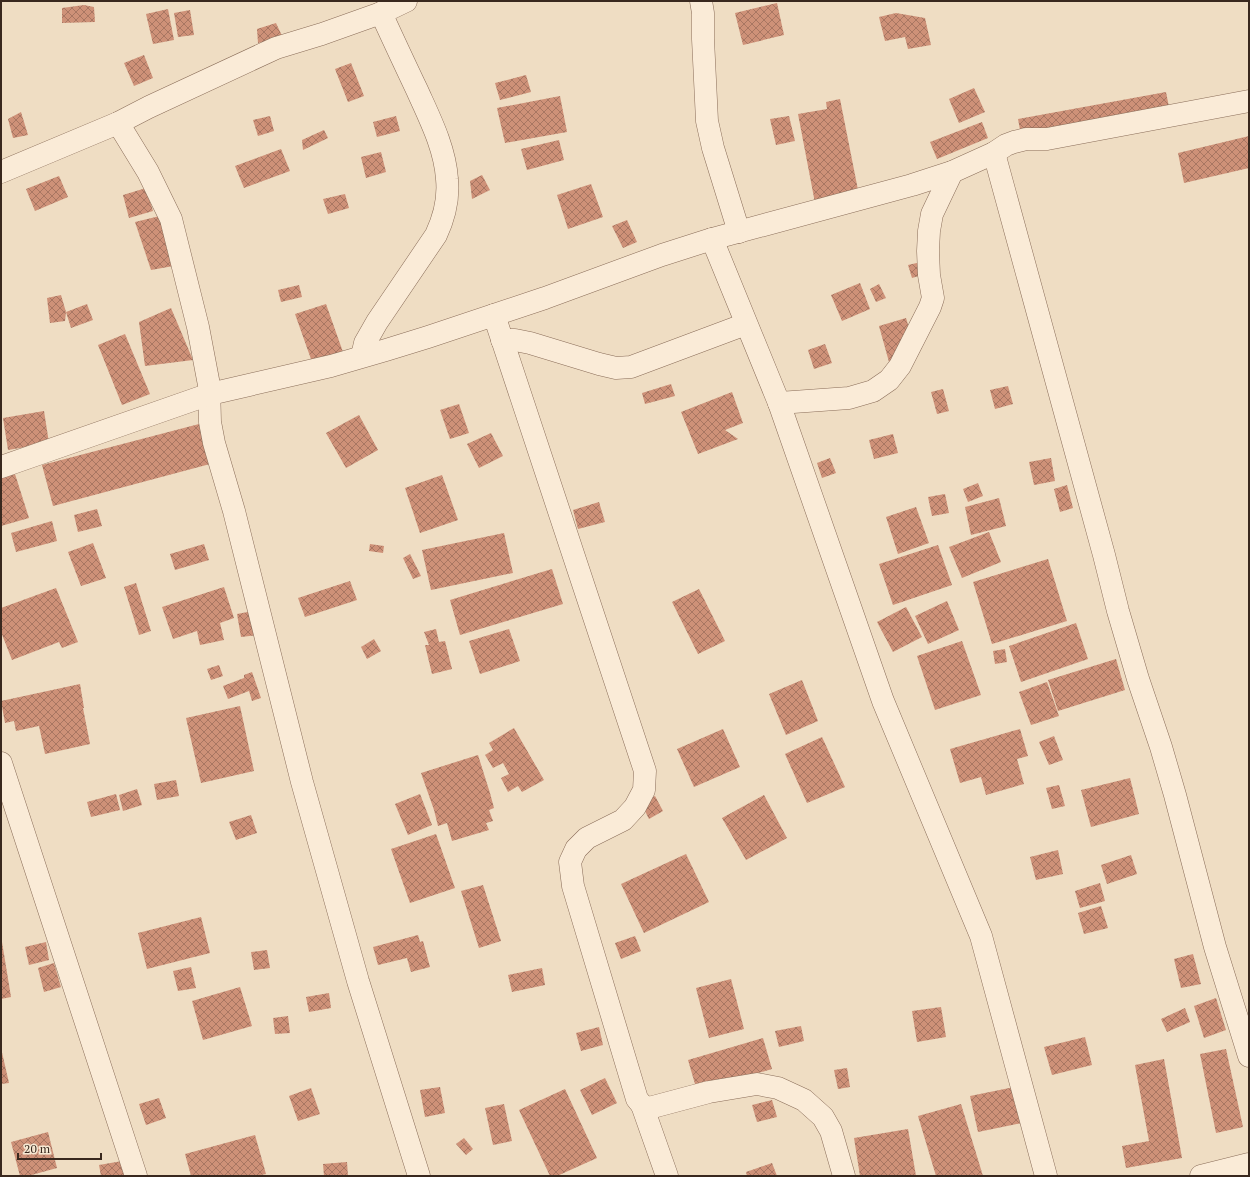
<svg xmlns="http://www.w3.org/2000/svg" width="1250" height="1177" viewBox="0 0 1250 1177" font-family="'PT Serif',serif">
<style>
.building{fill:url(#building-cross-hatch)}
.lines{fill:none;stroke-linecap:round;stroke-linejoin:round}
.minor-casing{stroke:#8a6d59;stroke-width:23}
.minor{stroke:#faebd7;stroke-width:22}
</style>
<defs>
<pattern id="building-cross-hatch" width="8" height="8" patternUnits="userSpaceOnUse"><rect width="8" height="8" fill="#ce9178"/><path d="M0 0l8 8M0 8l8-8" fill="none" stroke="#a87662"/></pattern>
</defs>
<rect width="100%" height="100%" fill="#efddc3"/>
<g class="building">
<path d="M 777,3 L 784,35 L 743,45 L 735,13 Z"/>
<path d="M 84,5 L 94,7 L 95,22 L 62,23 L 62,8 Z"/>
<path d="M 168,9 L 174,40 L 153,44 L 146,14 Z"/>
<path d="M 190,10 L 194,35 L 178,37 L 174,13 Z"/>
<path d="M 896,13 L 925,18 L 931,45 L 908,49 L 905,37 L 885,41 L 879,17 Z"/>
<path d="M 276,23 L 283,38 L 258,43 L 257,29 Z"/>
<path d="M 144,55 L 153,78 L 134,86 L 124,63 Z"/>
<path d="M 351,63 L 364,96 L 348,102 L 335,69 Z"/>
<path d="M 526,75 L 531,92 L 500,100 L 495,83 Z"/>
<path d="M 974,88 L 985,112 L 959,123 L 949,99 Z"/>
<path d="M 1166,92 L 1169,107 L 1021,135 L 1018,119 Z"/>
<path d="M 560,96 L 567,132 L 505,143 L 497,108 Z"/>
<path d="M 840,99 L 859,195 L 815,203 L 798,114 L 827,109 L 826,102 Z"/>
<path d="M 21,112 L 28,135 L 13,138 L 8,119 Z"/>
<path d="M 270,116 L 274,131 L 258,136 L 253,120 Z"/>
<path d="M 396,116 L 400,131 L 377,137 L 373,122 Z"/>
<path d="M 789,116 L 795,141 L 776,145 L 770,119 Z"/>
<path d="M 982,122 L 988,138 L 937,159 L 930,142 Z"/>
<path d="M 324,130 L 328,138 L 303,150 L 302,140 Z"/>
<path d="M 1249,136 L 1249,168 L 1184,183 L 1178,153 Z"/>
<path d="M 559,140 L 564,160 L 527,170 L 521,149 Z"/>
<path d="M 281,149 L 290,171 L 244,188 L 235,166 Z"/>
<path d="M 381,152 L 386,172 L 366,178 L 361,157 Z"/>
<path d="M 482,175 L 490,190 L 472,199 L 470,181 Z"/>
<path d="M 59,176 L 68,197 L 35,211 L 26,189 Z"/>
<path d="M 591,184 L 603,217 L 568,229 L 557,195 Z"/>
<path d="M 146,188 L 153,211 L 129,218 L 123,195 Z"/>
<path d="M 345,194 L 349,208 L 328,214 L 323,199 Z"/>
<path d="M 168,214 L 179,265 L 151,270 L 135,222 Z"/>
<path d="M 627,220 L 637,242 L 623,248 L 612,226 Z"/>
<path d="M 921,262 L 925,274 L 912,278 L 908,265 Z"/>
<path d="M 860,283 L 870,309 L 842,321 L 831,295 Z"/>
<path d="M 879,284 L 886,298 L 876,302 L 870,289 Z"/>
<path d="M 299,285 L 302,297 L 281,302 L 278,290 Z"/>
<path d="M 61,295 L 66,312 L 65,321 L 50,323 L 47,298 Z"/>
<path d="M 87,304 L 93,320 L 71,328 L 66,312 Z"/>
<path d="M 326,304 L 343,352 L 312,362 L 295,314 Z"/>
<path d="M 171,308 L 193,360 L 145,366 L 139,322 Z"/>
<path d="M 906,318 L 917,354 L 889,362 L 879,326 Z"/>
<path d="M 125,334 L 150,394 L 122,405 L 98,345 Z"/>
<path d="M 825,344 L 832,363 L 814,369 L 808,350 Z"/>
<path d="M 671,384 L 675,396 L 645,404 L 642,393 Z"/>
<path d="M 1008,386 L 1013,404 L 995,409 L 990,390 Z"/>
<path d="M 943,389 L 949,411 L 937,414 L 931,392 Z"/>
<path d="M 732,392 L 743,423 L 725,430 L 738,439 L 698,454 L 681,412 Z"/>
<path d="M 459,404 L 469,433 L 450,439 L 440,410 Z"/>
<path d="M 44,411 L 49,443 L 8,450 L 3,418 Z"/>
<path d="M 359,415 L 378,450 L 346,468 L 326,433 Z"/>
<path d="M 199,424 L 210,464 L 53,506 L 42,465 Z"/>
<path d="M 491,433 L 503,456 L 479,468 L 467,444 Z"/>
<path d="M 893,434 L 898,453 L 874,459 L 869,440 Z"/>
<path d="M 830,458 L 836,473 L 822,478 L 817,463 Z"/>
<path d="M 1051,458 L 1055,481 L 1034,485 L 1029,462 Z"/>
<path d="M 15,474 L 29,518 L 1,526 L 1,478 Z"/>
<path d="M 442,475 L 458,520 L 420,533 L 405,488 Z"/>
<path d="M 978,483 L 983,496 L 968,502 L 963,489 Z"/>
<path d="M 1067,485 L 1073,508 L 1060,512 L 1054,489 Z"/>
<path d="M 945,494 L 949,513 L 932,516 L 928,497 Z"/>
<path d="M 999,498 L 1006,526 L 971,535 L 965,507 Z"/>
<path d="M 599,502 L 605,522 L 578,529 L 573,510 Z"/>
<path d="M 916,507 L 929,543 L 898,554 L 886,517 Z"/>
<path d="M 97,509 L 102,526 L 78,532 L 74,515 Z"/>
<path d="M 52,521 L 57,541 L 16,552 L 11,533 Z"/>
<path d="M 989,532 L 1001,562 L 962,578 L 949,547 Z"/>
<path d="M 504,533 L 513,573 L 431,590 L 422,550 Z"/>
<path d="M 93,543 L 106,578 L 81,586 L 68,552 Z"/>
<path d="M 204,544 L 209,560 L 175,570 L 170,554 Z"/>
<path d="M 370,544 L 384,546 L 383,553 L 369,551 Z"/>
<path d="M 938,545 L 952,585 L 893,605 L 879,564 Z"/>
<path d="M 410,554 L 421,576 L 413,579 L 403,558 Z"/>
<path d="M 1048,559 L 1067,621 L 992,644 L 973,582 Z"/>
<path d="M 552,569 L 563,604 L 460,635 L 450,600 Z"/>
<path d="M 350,581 L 357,600 L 305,617 L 298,598 Z"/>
<path d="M 136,583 L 151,631 L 139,635 L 124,587 Z"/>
<path d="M 224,587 L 234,618 L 220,623 L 224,640 L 200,645 L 197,631 L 173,639 L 162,607 Z"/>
<path d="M 56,588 L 78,642 L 62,648 L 59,642 L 12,660 L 1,632 L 1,608 Z"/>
<path d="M 699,589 L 725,641 L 698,654 L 672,602 Z"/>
<path d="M 947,601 L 959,630 L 928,644 L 915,616 Z"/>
<path d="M 906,607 L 922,637 L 893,652 L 877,622 Z"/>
<path d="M 253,611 L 257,635 L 241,637 L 237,614 Z"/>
<path d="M 1076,623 L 1088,659 L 1021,682 L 1009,646 Z"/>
<path d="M 436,629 L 439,642 L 445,641 L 452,669 L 432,674 L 425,645 L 429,645 L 424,632 Z"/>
<path d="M 509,629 L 520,661 L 480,674 L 469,641 Z"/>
<path d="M 374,639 L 381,651 L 367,659 L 361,647 Z"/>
<path d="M 962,641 L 981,695 L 935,710 L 917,656 Z"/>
<path d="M 1005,649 L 1007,662 L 995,664 L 993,651 Z"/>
<path d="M 1116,659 L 1125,690 L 1058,711 L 1048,680 Z"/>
<path d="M 219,665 L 223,676 L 211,680 L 207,669 Z"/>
<path d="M 252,672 L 261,698 L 252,701 L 249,691 L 228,699 L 223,686 L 244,678 L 244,675 Z"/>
<path d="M 802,680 L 818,721 L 786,735 L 769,694 Z"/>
<path d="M 1047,682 L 1059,716 L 1031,725 L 1019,692 Z"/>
<path d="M 80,684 L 84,708 L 83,708 L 90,744 L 45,754 L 39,726 L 16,731 L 14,721 L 5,723 L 1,701 Z"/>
<path d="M 240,706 L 254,771 L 201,783 L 186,718 Z"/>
<path d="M 514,728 L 544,780 L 522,792 L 518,786 L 508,792 L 501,778 L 509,774 L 503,763 L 493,768 L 485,755 L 493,750 L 489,743 Z"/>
<path d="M 723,729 L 740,767 L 694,787 L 677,749 Z"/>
<path d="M 1020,729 L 1028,756 L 1017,759 L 1024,784 L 986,795 L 981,777 L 960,783 L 950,749 Z"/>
<path d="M 1054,736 L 1063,760 L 1049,765 L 1039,742 Z"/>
<path d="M 822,737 L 845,787 L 807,803 L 785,754 Z"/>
<path d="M 478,755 L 490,793 L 494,808 L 489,810 L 493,821 L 486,823 L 489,830 L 452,841 L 447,823 L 438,826 L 434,810 L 421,773 Z"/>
<path d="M 1130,778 L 1139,814 L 1091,827 L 1081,790 Z"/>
<path d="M 176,780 L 179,796 L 157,800 L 154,784 Z"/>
<path d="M 1059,785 L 1065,806 L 1052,809 L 1046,788 Z"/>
<path d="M 137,789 L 142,805 L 123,811 L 119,795 Z"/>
<path d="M 116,794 L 120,810 L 91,817 L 87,802 Z"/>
<path d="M 420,794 L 432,825 L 408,835 L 395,804 Z"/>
<path d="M 764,795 L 787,838 L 746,860 L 722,818 Z"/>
<path d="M 655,796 L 663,811 L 649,819 L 641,803 Z"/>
<path d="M 251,815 L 257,833 L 236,840 L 229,822 Z"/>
<path d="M 436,834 L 455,888 L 410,903 L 391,849 Z"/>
<path d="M 1058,850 L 1063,874 L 1036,880 L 1030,857 Z"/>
<path d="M 686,854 L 709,902 L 644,933 L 621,884 Z"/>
<path d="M 1131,855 L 1137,874 L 1107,884 L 1101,865 Z"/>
<path d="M 1100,883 L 1105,901 L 1080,908 L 1075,891 Z"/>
<path d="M 483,885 L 501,941 L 479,948 L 461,891 Z"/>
<path d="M 1101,906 L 1108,928 L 1084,934 L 1078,913 Z"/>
<path d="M 201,917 L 210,953 L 147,969 L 138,933 Z"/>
<path d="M 418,935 L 420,942 L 423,941 L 430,967 L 411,972 L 407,958 L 378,965 L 373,947 Z"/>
<path d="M 635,936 L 641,951 L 621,959 L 615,943 Z"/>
<path d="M 2,942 L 11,997 L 1,999 L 1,943 Z"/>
<path d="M 46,942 L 49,960 L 29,965 L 25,947 Z"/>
<path d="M 267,950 L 270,968 L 254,970 L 251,952 Z"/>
<path d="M 1193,954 L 1201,984 L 1181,988 L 1174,959 Z"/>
<path d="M 54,963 L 61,987 L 44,992 L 38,968 Z"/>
<path d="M 191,967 L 196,988 L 178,991 L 173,971 Z"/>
<path d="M 542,968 L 545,985 L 512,992 L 508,975 Z"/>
<path d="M 731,979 L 744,1029 L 709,1038 L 696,988 Z"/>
<path d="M 240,987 L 252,1026 L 203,1040 L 192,1001 Z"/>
<path d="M 329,993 L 331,1008 L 309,1012 L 306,997 Z"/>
<path d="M 1216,998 L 1226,1030 L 1204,1038 L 1194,1006 Z"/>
<path d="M 941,1007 L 946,1037 L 917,1042 L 912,1011 Z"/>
<path d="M 1185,1008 L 1190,1022 L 1167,1032 L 1161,1019 Z"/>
<path d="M 288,1016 L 290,1033 L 275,1034 L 273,1018 Z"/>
<path d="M 801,1026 L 804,1041 L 779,1047 L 775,1031 Z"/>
<path d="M 599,1027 L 603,1045 L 581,1051 L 576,1033 Z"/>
<path d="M 1085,1037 L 1092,1065 L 1052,1075 L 1044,1047 Z"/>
<path d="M 763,1038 L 772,1069 L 697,1091 L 688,1060 Z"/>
<path d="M 1,1048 L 9,1083 L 1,1084 Z"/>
<path d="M 1226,1049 L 1243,1127 L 1216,1133 L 1200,1054 Z"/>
<path d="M 1164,1059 L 1182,1158 L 1126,1168 L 1122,1146 L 1149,1141 L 1135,1065 Z"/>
<path d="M 847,1068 L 850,1087 L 838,1089 L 834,1070 Z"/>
<path d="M 605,1078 L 617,1103 L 592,1115 L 580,1090 Z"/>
<path d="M 1019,1086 L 1027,1122 L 978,1132 L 970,1096 Z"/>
<path d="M 440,1087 L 445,1113 L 425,1117 L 420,1090 Z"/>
<path d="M 311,1088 L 320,1114 L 298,1121 L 289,1096 Z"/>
<path d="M 565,1089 L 597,1158 L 557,1176 L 550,1176 L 519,1110 Z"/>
<path d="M 159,1098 L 166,1118 L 146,1125 L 139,1104 Z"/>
<path d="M 772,1100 L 777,1117 L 757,1122 L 752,1105 Z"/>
<path d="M 504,1104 L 512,1141 L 493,1145 L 485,1108 Z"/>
<path d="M 961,1104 L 983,1176 L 936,1176 L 918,1116 Z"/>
<path d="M 908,1129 L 916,1176 L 860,1176 L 854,1138 Z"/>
<path d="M 48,1132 L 57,1168 L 28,1176 L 20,1176 L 11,1142 Z"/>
<path d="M 255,1135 L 266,1174 L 257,1176 L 191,1176 L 185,1154 Z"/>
<path d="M 464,1138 L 473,1149 L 466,1155 L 456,1144 Z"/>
<path d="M 122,1161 L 125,1176 L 101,1176 L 99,1165 Z"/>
<path d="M 347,1162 L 348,1176 L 324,1176 L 323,1164 Z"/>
<path d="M 772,1163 L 777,1176 L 747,1176 L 746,1172 Z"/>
</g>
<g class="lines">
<defs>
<g id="minor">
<path d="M 701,1 L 703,13 L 703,39 L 707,121 L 713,148 L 739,232"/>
<path d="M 118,123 L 148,172 L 171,219 L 198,327 L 209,385 L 210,422 L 214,443 L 234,511 L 302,782 L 358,981 L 419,1176"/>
<path d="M 994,153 L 1104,555 L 1118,611 L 1138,679 L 1161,747 L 1175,795 L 1215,947 L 1249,1056"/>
<path d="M 1,172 L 118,123 L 149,107 L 276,48 L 322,34 L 381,13 L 406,1"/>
<path d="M 712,239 L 779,403 L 883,701 L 981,936 L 1046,1176"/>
<path d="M 494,315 L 645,771 L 644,790 L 635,807 L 623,820 L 587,838 L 576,849 L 570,862 L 573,886 L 637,1099 L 642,1105 L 649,1108 L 709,1092 L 757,1084 L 778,1088 L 804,1100 L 823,1117 L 831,1131 L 844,1176"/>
<path d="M 502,340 L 515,340 L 530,343 L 599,364 L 616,368 L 631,367 L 746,324"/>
<path d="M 362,356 L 365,343 L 377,322 L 436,235 C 444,218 449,199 447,179 C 445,148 430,119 417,90 C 405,65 393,39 381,13"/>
<path d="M 779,403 L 849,398 L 873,391 L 889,380 L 900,366 L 930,307 L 933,298 L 929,275 L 928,251 L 929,231 L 932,214 L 952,172"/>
<path d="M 1,467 L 210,394 L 331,366 L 386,350 L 428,337 L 545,298 L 662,255 L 712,239 L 912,185 L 952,172 L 994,153 L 1006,145 L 1014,142 L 1026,139 L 1047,139 L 1249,101"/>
<path d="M 1,763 L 136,1176"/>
<path d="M 642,1105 L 667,1176"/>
<path d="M 1201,1176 L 1249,1164"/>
</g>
</defs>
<use href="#minor" class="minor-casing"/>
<use href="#minor" class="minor"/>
</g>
<rect width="1250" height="1177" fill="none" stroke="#39281e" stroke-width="4"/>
<path d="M18 1153v6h83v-6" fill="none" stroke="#39281e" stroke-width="2"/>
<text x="24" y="1153" font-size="12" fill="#39281e" stroke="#f6e8d3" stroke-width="3" paint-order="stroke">20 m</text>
</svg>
